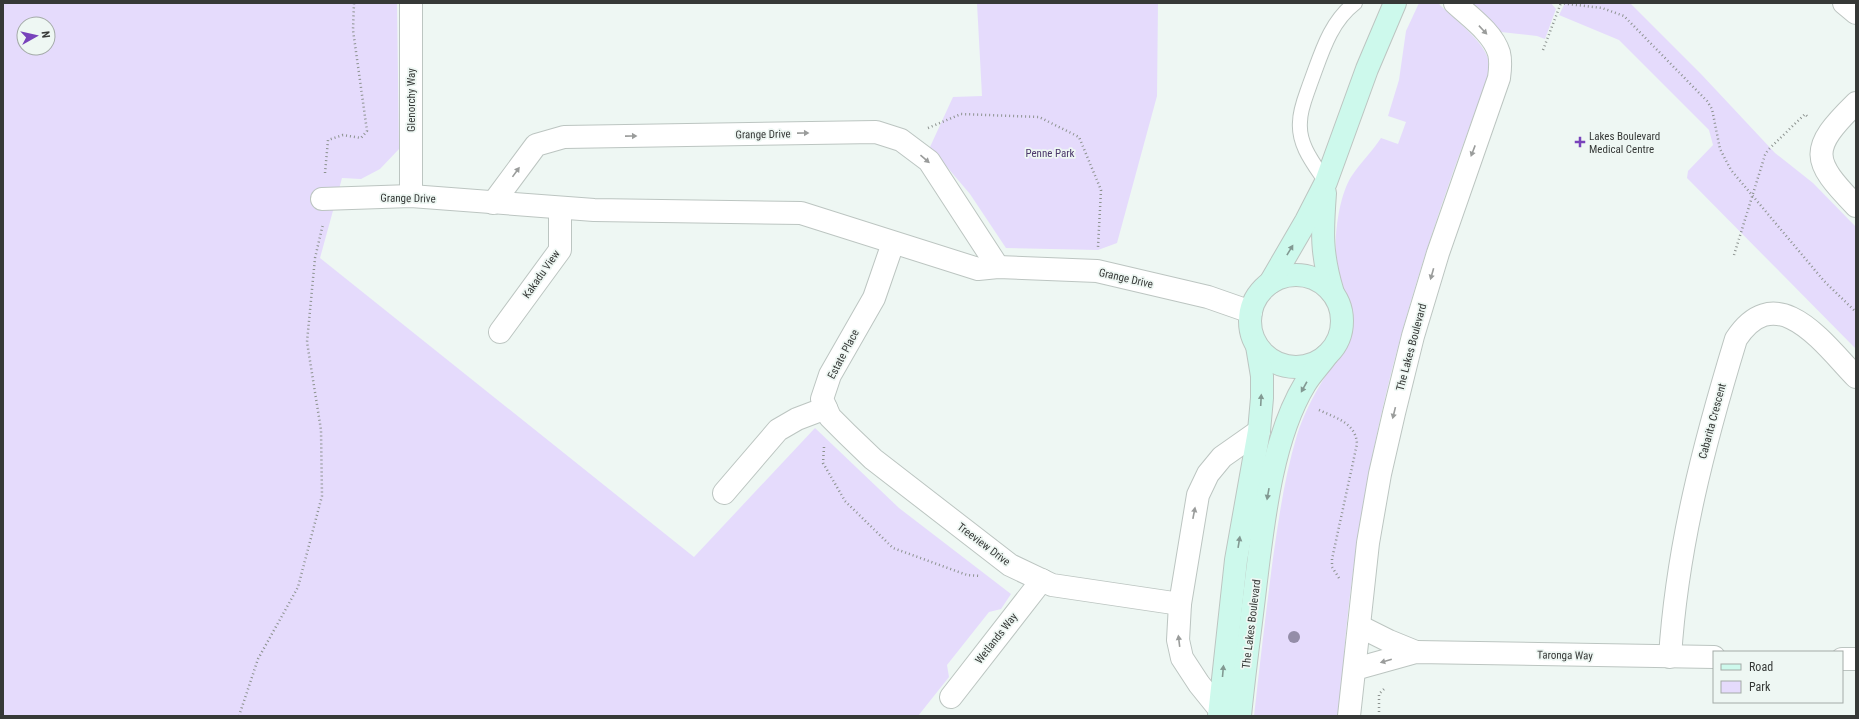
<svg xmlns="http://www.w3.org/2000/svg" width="1859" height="719" viewBox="0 0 1859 719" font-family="'Roboto Condensed',sans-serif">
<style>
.green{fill:#e5dbfc;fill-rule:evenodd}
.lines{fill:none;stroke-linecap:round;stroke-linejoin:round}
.lane-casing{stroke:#bcc5c1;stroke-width:16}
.street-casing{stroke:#bcc5c1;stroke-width:24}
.secondary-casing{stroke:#bcc5c1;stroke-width:24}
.path{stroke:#8d9390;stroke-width:2.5;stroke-dasharray:1 3;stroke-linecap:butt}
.lane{stroke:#fff;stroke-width:14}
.street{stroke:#fff;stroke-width:22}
.secondary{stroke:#cdf9ec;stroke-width:22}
.tree{fill:#948da8}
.oneway{fill:#9a9c9b}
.oneway2{fill:#829992}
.poi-dot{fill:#7843bb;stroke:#eef7f3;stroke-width:1.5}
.labels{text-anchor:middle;stroke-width:3.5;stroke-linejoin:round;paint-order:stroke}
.street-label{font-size:11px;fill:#363937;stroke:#eef7f3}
.poi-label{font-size:11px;fill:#363937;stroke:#eef7f3;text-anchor:start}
.park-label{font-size:11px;fill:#4b376b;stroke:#eef7f3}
</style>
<rect width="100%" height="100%" fill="#eef7f3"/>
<g class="green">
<path d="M 3,3 L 397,3 L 399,149 L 380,169 L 361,179 L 342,178 L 320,258 L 694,557 L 815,428 L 899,508 L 1011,594 L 1001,609 L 989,612 L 947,665 L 949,677 L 918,716 L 3,716 ZM 24,24 L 48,24 L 48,48 L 24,48 Z"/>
<path d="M 977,3 L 1158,3 L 1157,96 L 1117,243 L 1098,250 L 1006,248 L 970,194 L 930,147 L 953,97 L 982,96 Z"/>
<path d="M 1419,3 L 1438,3 C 1452,17 1480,38 1487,56 C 1490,64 1489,70 1488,78 C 1437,210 1392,345 1367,484 C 1358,533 1351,582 1346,631 C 1343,658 1344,686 1338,713 L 1337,716 L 1254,716 C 1260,663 1266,611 1273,558 C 1279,516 1285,475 1297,435 C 1303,416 1313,396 1323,380 C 1332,365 1345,352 1350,335 C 1356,313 1343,290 1338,270 C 1332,245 1338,198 1351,177 C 1360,163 1372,152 1381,138 L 1398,144 L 1406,122 L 1388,116 L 1399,80 L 1406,31 Z"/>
<path d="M 1472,3 L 1551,3 L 1556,9 L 1545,39 L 1537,36 L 1501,32 Z"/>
<path d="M 1565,3 L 1630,3 L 1701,74 L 1775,153 L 1813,183 L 1856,227 L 1856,349 L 1687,178 L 1688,171 L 1713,145 L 1709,130 L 1619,40 L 1559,15 Z"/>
</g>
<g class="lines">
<defs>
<path id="lane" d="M 1326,182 C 1314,164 1298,145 1300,122 C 1300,109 1306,96 1310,84 C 1321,55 1329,23 1355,3"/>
<g id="street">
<path d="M 411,3 L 411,196"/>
<path d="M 1844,3 L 1856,13"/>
<path d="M 1856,103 C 1809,149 1811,160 1856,206"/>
<path d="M 322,199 L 411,196 L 594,210 L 801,213 L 978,269 L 998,267 L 1097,271 L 1208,297 L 1251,312"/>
<path d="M 493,203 L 536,145 L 564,137 L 876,132 L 901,140 L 929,161 L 998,267"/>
<path d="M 500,332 L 560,250 L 560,208"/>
<path d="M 826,408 L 830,417 L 847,434 L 873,459 L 1010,565 L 1052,585 L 1180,604"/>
<path d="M 724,493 L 778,430 L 797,419 L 826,408 L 822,399 L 830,375 L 874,298 L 893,243"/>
<path d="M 1359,626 L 1389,641 L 1416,652"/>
<path d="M 1670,657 C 1677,547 1704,444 1736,339 C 1777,277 1824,344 1856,377"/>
<path d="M 1842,659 L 1856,659"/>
<path d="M 1355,669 L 1416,652 L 1714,657"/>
<path d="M 951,697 L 1042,580"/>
<path d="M 1220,710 L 1199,684 L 1182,658 L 1178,640 L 1180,604 L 1198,495 L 1208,474 L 1222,457 L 1259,431"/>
<path d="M 1349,716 L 1368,543 L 1380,474 L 1394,413 L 1413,336 L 1438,253 L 1499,78 C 1500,71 1501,61 1499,53 C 1493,33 1470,17 1455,3"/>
</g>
<g id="secondary">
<path d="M 1325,193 C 1322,233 1321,254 1333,293"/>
<circle cx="1296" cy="321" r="46"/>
<path d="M 1270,283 L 1306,221 L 1326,182 L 1367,69 L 1395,3"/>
<path d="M 1219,716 L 1236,560 L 1259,431 L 1262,398 L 1262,376 L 1257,346"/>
<path d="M 1240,716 C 1244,674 1250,632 1255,589 C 1263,525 1271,440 1305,384 C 1311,374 1320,365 1327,355"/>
</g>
</defs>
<use href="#lane" class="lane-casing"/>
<use href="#street" class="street-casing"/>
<use href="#secondary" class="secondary-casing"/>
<g class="path">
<path d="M 1560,3 L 1602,8 L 1624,16 L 1707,101 L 1712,109 L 1720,149 L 1731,170 L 1824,281 L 1856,312"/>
<path d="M 1543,50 L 1561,3"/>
<path d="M 928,128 L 961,114 L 1039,117 L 1079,137 L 1101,190 L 1098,247"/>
<path d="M 325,173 L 328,140 L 343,135 L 361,138 L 367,131 L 353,30 L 354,3"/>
<path d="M 1734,255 L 1765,155 L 1768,150 L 1805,114 L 1809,118"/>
<path d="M 1319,410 C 1336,418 1356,423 1357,444 L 1332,559 L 1332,567 L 1339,578"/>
<path d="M 824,447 L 823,463 L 845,501 L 893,548 L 967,575 L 981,576"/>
<path d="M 239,716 L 258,659 L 298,587 L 322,496 L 321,430 L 307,342 L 315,258 L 323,224"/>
<path d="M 1379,716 L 1379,694 L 1386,687"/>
</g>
<use href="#lane" class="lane"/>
<use href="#street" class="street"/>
<use href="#secondary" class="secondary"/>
</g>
<circle class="tree" cx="1294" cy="637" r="6"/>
<defs><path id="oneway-solid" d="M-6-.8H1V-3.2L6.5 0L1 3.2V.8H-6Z"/></defs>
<g class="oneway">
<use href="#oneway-solid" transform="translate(1483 30) rotate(47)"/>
<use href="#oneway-solid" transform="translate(803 133) rotate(-1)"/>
<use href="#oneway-solid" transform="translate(631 136) rotate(-1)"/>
<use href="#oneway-solid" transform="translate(1473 151) rotate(111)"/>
<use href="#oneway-solid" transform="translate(925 159) rotate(41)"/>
<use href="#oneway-solid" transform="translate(516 172) rotate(-54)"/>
<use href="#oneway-solid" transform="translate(1432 274) rotate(106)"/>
<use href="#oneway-solid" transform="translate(1394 413) rotate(104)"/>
<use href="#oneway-solid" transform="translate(1194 513) rotate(-79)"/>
<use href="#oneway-solid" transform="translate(1179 641) rotate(-97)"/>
<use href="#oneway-solid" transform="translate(1386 661) rotate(164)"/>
</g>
<g class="oneway2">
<use href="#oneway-solid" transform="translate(1290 250) rotate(-59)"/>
<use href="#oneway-solid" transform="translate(1304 387) rotate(119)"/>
<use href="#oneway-solid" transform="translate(1261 400) rotate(-87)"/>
<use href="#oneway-solid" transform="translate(1268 494) rotate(100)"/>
<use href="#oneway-solid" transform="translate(1239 542) rotate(-81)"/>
<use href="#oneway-solid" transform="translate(1223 671) rotate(-85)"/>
</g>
<path class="poi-dot" d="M1578 136h4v4h4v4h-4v4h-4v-4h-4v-4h4z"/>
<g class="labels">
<g class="street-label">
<text transform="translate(411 100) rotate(-90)" y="4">Glenorchy Way</text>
<text transform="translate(763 134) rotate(-1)" y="4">Grange Drive</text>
<text transform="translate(408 198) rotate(1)" y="4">Grange Drive</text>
<text transform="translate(541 274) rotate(-55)" y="4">Kakadu View</text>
<text transform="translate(1126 278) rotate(13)" y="4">Grange Drive</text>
<text transform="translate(1411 347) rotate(-75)" y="4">The Lakes Boulevard</text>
<text transform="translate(843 354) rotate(-62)" y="4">Estate Place</text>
<text transform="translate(1712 421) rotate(-75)" y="4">Cabarita Crescent</text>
<text transform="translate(984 544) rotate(37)" y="4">Treeview Drive</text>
<text transform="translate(1251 624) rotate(-83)" y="4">The Lakes Boulevard</text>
<text transform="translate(996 638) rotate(-52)" y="4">Wetlands Way</text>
<text transform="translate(1565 655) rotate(1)" y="4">Taronga Way</text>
</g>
<g class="poi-label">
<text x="1589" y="140">Lakes Boulevard<tspan x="1589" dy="13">Medical Centre</tspan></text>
</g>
<g class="park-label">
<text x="1050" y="157">Penne Park</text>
</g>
</g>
<rect width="1859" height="719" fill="none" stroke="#363937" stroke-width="8"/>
<rect x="1713" y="651" width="130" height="52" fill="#eef7f3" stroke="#a4aba8"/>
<rect x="1721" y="664" width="20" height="6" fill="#cdf9ec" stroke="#a4aba8"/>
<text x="1749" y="671" font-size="12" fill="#363937">Road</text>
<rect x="1721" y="681" width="20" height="12" fill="#e5dbfc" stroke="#a4aba8"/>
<text x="1749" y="691" font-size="12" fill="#363937">Park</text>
<g transform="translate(36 36) rotate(82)"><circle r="19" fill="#eef7f3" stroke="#a4aba8"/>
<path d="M0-3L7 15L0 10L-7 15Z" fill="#7843bb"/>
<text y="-6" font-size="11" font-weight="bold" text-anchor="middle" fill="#363937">N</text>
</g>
</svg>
